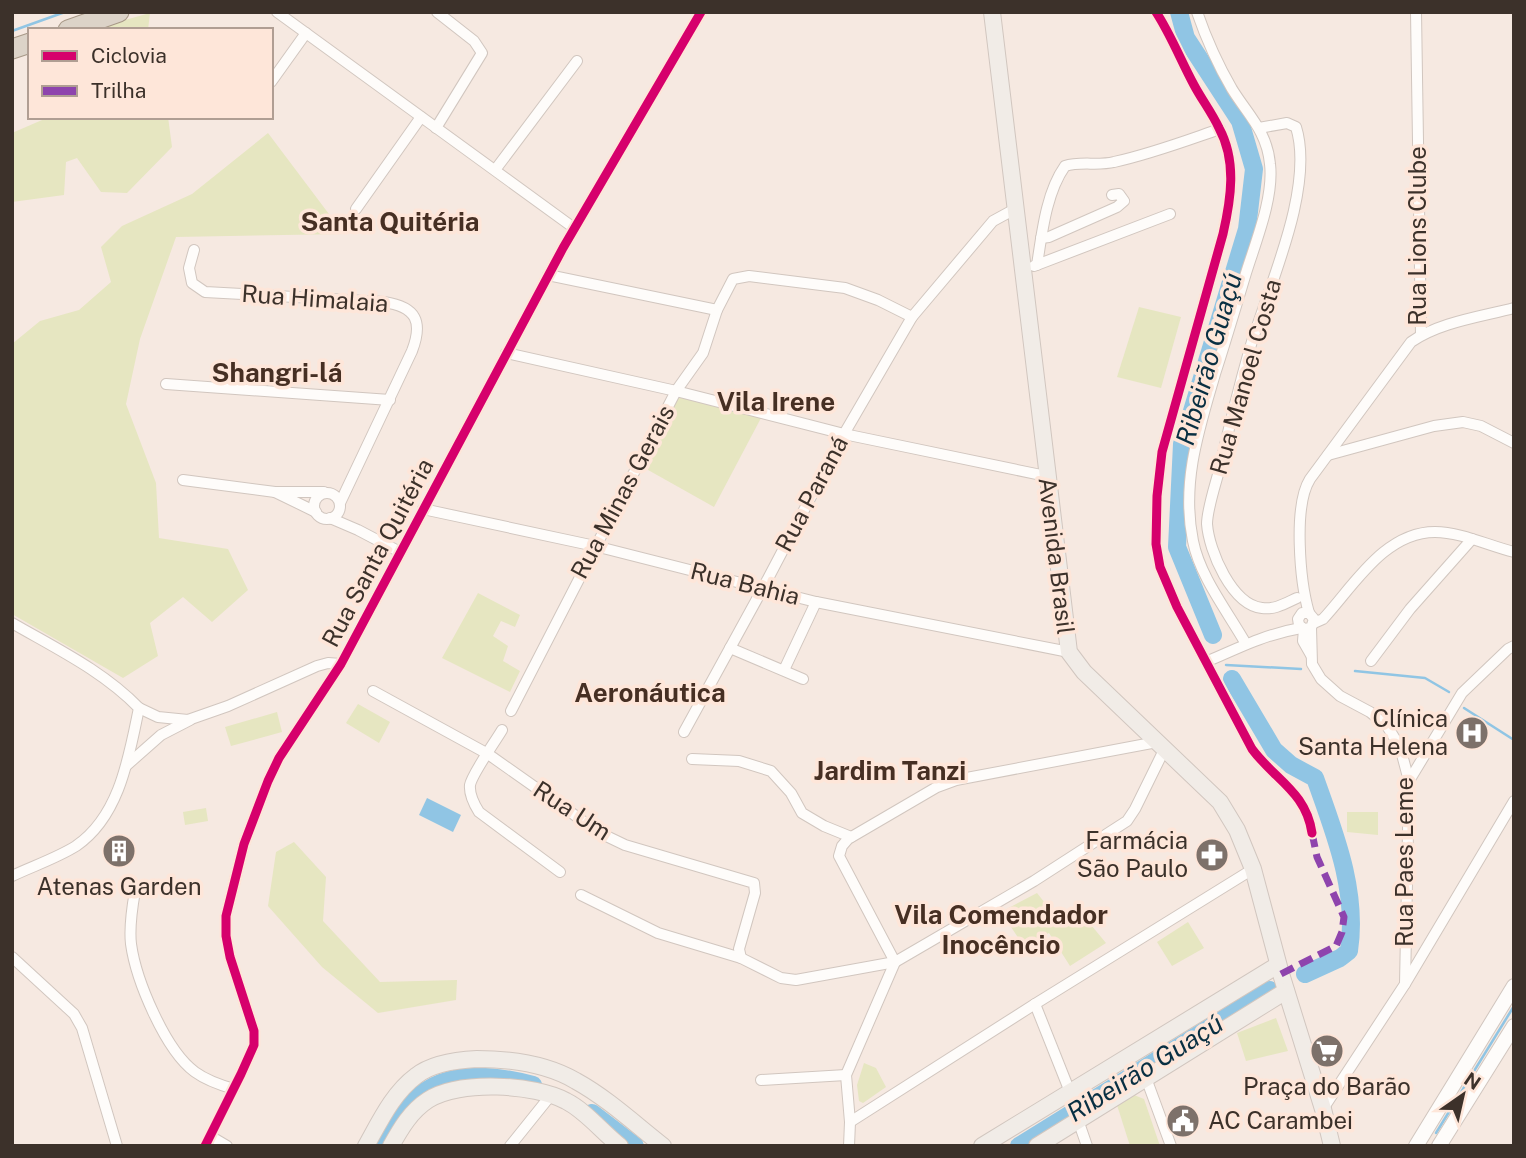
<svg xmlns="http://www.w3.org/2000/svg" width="1526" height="1158" viewBox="0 0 1526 1158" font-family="'Public Sans',sans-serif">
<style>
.green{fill:#e6e6c1}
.water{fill:#90c5e4}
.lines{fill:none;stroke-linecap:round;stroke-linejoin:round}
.stream{stroke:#90c5e4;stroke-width:2.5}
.river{stroke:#90c5e4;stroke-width:18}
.minor-casing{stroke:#d1c6bf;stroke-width:12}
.tertiary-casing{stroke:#d1c6bf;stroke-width:16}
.secondary-casing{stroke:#d1c6bf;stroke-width:18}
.trunk-casing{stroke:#a79887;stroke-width:21}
.minor{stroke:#fefcfa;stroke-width:10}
.tertiary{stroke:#fefcfa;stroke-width:14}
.secondary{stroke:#f1ece7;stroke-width:16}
.trunk{stroke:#dcd3c8;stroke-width:19}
.quiet{stroke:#8e44ad;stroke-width:7;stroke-dasharray:14 7;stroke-linecap:butt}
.cycleway-casing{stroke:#fee6d9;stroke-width:13}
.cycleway{stroke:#d6006c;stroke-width:9}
.labels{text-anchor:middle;stroke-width:7;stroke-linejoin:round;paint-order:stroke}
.street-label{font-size:24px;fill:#3c312a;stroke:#fee6d9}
.poi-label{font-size:24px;fill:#3c312a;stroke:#fee6d9;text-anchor:end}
.neighbourhood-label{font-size:26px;font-weight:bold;fill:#462f23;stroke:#fee6d9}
.water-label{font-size:26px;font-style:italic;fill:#092f42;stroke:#fee6d9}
</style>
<rect width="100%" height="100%" fill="#f6e9e1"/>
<g class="green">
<path d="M 150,13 L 148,30 L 89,30 Z"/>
<path d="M 49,117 L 168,117 L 172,147 L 127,193 L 101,192 L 77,158 L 66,162 L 64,195 L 12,202 L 12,133 Z"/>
<path d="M 268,133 L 344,234 L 176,237 L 140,339 L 126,404 L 156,483 L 159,538 L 228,549 L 248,590 L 212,622 L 183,597 L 150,623 L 158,656 L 123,678 L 12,614 L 12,344 L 40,321 L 79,310 L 111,282 L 101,247 L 122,226 L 192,194 Z"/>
<path d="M 1139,307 L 1181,317 L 1161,388 L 1117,377 Z"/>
<path d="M 678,397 L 761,418 L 714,507 L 641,466 Z"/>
<path d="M 478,593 L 520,615 L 515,627 L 501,621 L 493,636 L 508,646 L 503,661 L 520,671 L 510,692 L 442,658 Z"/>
<path d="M 358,704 L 390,722 L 379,743 L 346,723 Z"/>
<path d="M 277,712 L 282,732 L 231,746 L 225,727 Z"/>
<path d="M 206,808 L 208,821 L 185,825 L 183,812 Z"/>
<path d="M 1347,812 L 1378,812 L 1378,835 L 1347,832 Z"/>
<path d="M 294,842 L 326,877 L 323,921 L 380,982 L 457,980 L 456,1000 L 378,1013 L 322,967 L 268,906 L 276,852 Z"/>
<path d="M 1037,893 L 1057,918 L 1077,908 L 1106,943 L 1070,966 L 1049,933 L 1023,945 L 1001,912 Z"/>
<path d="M 1188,922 L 1204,948 L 1172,966 L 1157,942 Z"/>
<path d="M 1276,1018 L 1288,1051 L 1246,1061 L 1237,1033 Z"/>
<path d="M 864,1063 L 876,1068 L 886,1087 L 863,1103 L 859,1101 L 857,1085 Z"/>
<path d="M 1134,1095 L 1144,1099 L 1160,1146 L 1130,1146 L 1117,1105 Z"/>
</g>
<path class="water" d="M 427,798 L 461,815 L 453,832 L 419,815 Z"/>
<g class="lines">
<g class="stream">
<path d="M 12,31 L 65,12"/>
<path d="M 1226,665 L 1301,669"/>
<path d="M 1355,671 L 1425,678 L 1449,692"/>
<path d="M 1464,708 L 1514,740"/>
<path d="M 1436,1133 L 1514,1006"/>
</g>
<g class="river">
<path d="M 1179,12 L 1186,38 L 1240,121 L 1254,169 L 1247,229 L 1182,444 L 1177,547 L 1213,635"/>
<path d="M 1232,679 L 1274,750 L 1291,765 L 1315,778 C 1335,834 1358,891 1349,951 L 1340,958 L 1305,974"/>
<path d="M 592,1113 L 635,1146"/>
<path d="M 378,1146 C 416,1078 459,1065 533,1085"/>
<path d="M 1019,1146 L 1270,990"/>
</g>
<defs>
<g id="minor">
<path d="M 277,12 L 574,228"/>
<path d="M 1156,12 C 1171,35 1181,61 1194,85 C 1202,100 1212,113 1219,128 C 1237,161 1231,199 1223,234 L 1162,452 L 1157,496 L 1156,544 L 1160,567 L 1177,607 L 1252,749 C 1275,780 1306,792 1312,833"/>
<path d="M 1197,12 C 1206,38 1218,65 1232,89 C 1248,115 1267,131 1270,164 C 1274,197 1256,241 1246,273 C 1236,306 1226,340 1215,374 C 1199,429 1181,483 1193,541 C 1200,577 1228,612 1246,644"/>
<path d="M 1416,12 L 1421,335"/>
<path d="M 271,82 L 306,33"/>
<path d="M 436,128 L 482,53 L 474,41 L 437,12"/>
<path d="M 1259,128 L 1287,123 L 1296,127 C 1315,188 1268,288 1250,348 C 1239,387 1229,427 1220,467 C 1216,483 1207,509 1207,524 C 1209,551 1232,605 1262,608 C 1275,610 1286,603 1297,598"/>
<path d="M 495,170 L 577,61"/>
<path d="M 356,209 L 421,117"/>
<path d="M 1041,238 L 1049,237 L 1117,207 L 1124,201 L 1119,194 L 1112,195"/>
<path d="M 194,250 L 189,268 L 192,283 L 205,292 L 384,302 C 417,307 423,322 412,351 L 340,503"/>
<path d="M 1037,265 C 1042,233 1046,193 1065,166 C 1080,161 1098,166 1114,162 C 1151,154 1185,141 1220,129"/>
<path d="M 1034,266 L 1170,214"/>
<path d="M 548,275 L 717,310"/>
<path d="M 506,353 L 676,391 L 844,434 L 1046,476"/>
<path d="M 166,384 L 390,400"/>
<path d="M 1328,455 L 1434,426 L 1463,422 L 1481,426 L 1514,443"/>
<path d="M 183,480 L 275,492 L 324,492"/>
<path d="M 275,492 L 316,512"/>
<circle cx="327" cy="506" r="13"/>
<path d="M 423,509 L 595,546 L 816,602 L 1069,652"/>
<path d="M 330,518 L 358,530 L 400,552"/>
<path d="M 1309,613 C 1300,582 1293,506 1310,479 L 1411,342 C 1440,322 1480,317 1514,308"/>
<path d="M 12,623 C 57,649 103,671 139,708 C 129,756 120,816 76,846 C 57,858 33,866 12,876"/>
<path d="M 1314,623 L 1323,619 C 1353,587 1384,532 1435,532 C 1461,532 1489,546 1514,552"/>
<path d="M 1311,628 L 1304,629 L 1299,625 L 1298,619 L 1302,613 L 1309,613 L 1314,619 L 1311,628 L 1312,664 L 1321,679 L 1340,696 L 1370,712 L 1387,726 L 1400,747 L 1409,781 L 1405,984"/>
<path d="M 1304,629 L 1303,641 L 1311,655"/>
<path d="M 730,648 L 803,679"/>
<path d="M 1371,661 L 1410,609 L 1472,539"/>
<path d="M 1206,662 C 1238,648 1266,634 1301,628"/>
<path d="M 784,670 L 816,602"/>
<path d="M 373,691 L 488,754 L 600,833 L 625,845 L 754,883 L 755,893 L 739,949 L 741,958"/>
<path d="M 139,708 L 158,717 L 188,720 L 228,706 L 317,666 L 328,663 L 341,664"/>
<path d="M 511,711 L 676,391 L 703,353 L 717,310 L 733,279 L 749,276 L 845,288 L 878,300 L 912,317"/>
<path d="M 502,730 C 495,742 472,774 470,785 C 469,795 474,804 479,812 L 560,872"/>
<path d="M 684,732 L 763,588 L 844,434 L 912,317 L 993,221 L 1015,209"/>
<path d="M 692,759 L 739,761 L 771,771 L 791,793 L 802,813 L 824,826 L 851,837"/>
<path d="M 127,765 L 161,735 L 190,720"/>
<path d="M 1409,781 L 1462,693 L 1508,649 L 1514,646"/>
<path d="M 135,891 C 132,908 129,927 131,944 C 136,980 165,1050 195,1072 C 206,1080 220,1085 234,1089"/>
<path d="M 581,895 L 658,933 L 741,958 L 781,978 L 796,980 L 895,962 L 1034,881 L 1127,821 L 1135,809 L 1165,748"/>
<path d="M 12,957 L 74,1014 L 82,1028 L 117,1146"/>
<path d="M 895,962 L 839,856 L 842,846 L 848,839 L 937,787 L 956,780 L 1157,742"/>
<path d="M 1035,1004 L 1070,1092"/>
<path d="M 1146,1078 L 1171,1146"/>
<path d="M 761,1080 L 846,1075"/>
<path d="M 1323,1109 L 1405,984 L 1514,801"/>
<path d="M 1078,1120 L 1087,1146"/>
<path d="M 850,1122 L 1035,1004 L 1253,869"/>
<path d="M 210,1136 L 227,1146"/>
<path d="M 205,1146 L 241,1074 L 254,1045 L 254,1031 L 230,957 L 226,936 L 226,916 L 244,844 L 268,781 L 279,758 L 341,664 L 563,248 L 701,12"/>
<path d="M 510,1146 L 551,1095"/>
<path d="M 849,1146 L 850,1122 L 846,1075 L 895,962"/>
</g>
<g id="tertiary">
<path d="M 1416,1146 L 1514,986"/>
<path d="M 1439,1146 L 1514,1026"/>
</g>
<g id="secondary">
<path d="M 992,12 L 1069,652 L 1084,672 L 1220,802 L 1237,830 L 1253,869 L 1281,974 L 1323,1109 L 1332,1146"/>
<path d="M 366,1146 C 380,1121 393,1093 416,1076 C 432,1063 457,1060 477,1059 C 511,1059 547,1064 576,1081 C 607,1098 635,1124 663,1146"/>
<path d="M 391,1146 C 401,1128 411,1111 428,1100 C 459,1080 535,1084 566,1101 C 586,1111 602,1132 620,1146"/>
<path d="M 982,1146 L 1278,965"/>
<path d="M 1037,1146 L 1286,991"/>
</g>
<g id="trunk">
<path d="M 68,30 L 119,12"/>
<path d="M 12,49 L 30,43"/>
</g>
</defs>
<use href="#minor" class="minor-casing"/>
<use href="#tertiary" class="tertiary-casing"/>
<use href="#secondary" class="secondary-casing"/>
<use href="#trunk" class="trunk-casing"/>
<use href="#minor" class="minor"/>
<use href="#tertiary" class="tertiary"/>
<use href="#secondary" class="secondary"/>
<use href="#trunk" class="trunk"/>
<path class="quiet" d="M 1281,974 L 1336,946 L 1342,932 L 1344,917 L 1317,857 L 1312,833"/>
<defs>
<g id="cycleway">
<path d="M 1156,12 C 1171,35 1181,61 1194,85 C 1202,100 1212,113 1219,128 C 1237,161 1231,199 1223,234 L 1162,452 L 1157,496 L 1156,544 L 1160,567 L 1177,607 L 1252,749 C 1275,780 1306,792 1312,833"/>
<path d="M 205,1146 L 241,1074 L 254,1045 L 254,1031 L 230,957 L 226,936 L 226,916 L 244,844 L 268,781 L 279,758 L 341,664 L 563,248 L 701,12"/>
</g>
</defs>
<use href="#cycleway" class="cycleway-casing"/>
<use href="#cycleway" class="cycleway"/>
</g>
<defs>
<symbol id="hospital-disc" viewBox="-11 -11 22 22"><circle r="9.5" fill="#7d716a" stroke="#fee6d9"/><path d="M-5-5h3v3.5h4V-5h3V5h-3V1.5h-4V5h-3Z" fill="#fff"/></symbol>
<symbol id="building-disc" viewBox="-11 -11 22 22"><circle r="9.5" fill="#7d716a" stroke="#fee6d9"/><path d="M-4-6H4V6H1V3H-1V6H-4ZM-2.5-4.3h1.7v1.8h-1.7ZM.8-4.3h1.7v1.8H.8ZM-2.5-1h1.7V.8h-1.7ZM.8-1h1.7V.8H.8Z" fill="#fff"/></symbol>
<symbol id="pharmacy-disc" viewBox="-11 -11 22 22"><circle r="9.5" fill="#7d716a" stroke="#fee6d9"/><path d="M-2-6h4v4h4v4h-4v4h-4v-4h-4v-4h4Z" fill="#fff"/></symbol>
<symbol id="supermarket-disc" viewBox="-11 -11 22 22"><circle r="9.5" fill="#7d716a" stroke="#fee6d9"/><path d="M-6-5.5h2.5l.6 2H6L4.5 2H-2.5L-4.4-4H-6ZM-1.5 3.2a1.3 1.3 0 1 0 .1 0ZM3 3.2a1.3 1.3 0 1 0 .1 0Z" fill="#fff"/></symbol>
<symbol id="civic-disc" viewBox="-11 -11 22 22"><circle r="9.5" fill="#7d716a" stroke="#fee6d9"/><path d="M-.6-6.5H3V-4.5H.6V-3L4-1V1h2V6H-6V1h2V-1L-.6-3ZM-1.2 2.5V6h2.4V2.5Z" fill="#fff"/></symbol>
</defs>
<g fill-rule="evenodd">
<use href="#hospital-disc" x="1453" y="714" width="38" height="38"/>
<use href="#building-disc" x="100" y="832" width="38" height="38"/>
<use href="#pharmacy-disc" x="1193" y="836" width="38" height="38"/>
<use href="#supermarket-disc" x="1308" y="1032" width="38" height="38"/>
<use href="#civic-disc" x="1164" y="1102" width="38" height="38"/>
</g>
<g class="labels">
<g class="street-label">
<text transform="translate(1418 236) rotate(-90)" y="8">Rua Lions Clube</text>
<text transform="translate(315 299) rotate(4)" y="8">Rua Himalaia</text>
<text transform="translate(1246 377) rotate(-74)" y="8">Rua Manoel Costa</text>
<text transform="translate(623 492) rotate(-62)" y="8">Rua Minas Gerais</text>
<text transform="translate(812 494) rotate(-62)" y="8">Rua Paraná</text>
<text transform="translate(378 553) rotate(-62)" y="8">Rua Santa Quitéria</text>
<text transform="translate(1056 556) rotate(83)" y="8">Avenida Brasil</text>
<text transform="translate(745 584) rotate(14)" y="8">Rua Bahia</text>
<text transform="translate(572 811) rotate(33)" y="8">Rua Um</text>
<text transform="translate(1405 862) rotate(-90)" y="8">Rua Paes Leme</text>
</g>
<g class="poi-label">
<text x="1448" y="727">Clínica<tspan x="1448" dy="28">Santa Helena</tspan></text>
<text x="1188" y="849">Farmácia<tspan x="1188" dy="28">São Paulo</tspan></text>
<text x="119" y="895" text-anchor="middle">Atenas Garden</text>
<text x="1327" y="1095" text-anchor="middle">Praça do Barão</text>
<text x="1208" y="1129" text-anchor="start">AC Carambei</text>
</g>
<g class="neighbourhood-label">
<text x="390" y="231">Santa Quitéria</text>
<text x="277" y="382">Shangri-lá</text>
<text x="776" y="411">Vila Irene</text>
<text x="650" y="702">Aeronáutica</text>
<text x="890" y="780">Jardim Tanzi</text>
<text x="1001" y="924">Vila Comendador<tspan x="1001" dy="30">Inocêncio</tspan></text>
</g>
<g class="water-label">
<text transform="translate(1209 359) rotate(-74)" y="9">Ribeirão Guaçú</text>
<text transform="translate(1145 1068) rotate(-32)" y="9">Ribeirão Guaçú</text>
</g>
</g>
<rect width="1526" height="1158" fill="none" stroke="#3c312a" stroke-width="28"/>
<rect x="28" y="28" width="245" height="91" fill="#fee6d9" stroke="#b09e93" stroke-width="2"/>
<rect x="42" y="51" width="35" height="10" fill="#d6006c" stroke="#b09e93" stroke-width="2"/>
<text x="91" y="63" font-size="21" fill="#3c312a">Ciclovia</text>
<rect x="42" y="86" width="35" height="10" fill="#8e44ad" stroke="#b09e93" stroke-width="2"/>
<text x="91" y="98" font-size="21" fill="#3c312a">Trilha</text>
<g transform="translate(1463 1095) rotate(34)" stroke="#fee6d9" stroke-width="5" paint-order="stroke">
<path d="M0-5L12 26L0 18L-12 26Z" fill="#3c312a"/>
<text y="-10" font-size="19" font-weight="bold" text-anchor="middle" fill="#3c312a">N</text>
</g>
</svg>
